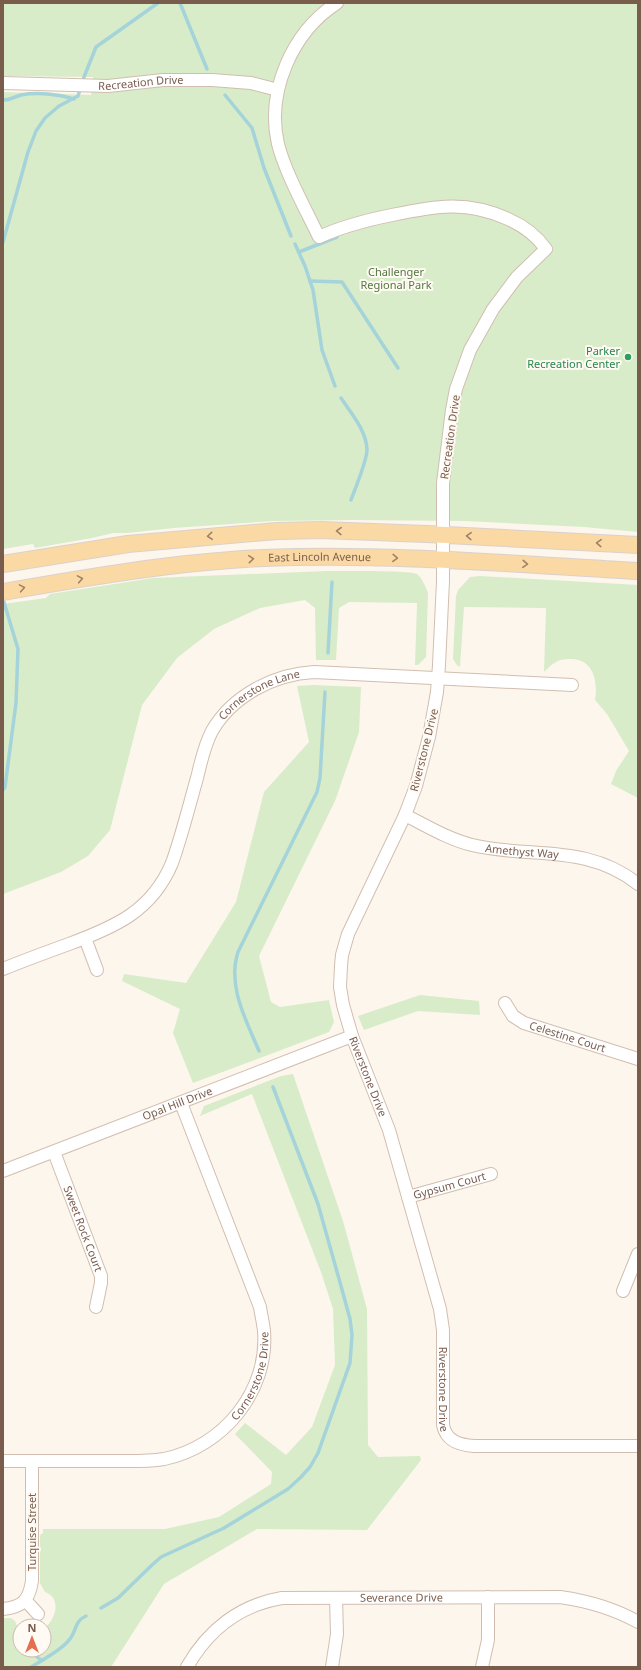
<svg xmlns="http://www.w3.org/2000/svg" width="641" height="1670" viewBox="0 0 641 1670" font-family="'Noto Sans',sans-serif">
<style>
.green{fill:#d8ecc9}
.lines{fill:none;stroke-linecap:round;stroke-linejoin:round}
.stream{stroke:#a5d3da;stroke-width:3.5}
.minor-casing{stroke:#d1beb0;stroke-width:14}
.major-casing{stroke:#dad1cd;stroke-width:18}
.minor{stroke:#fff;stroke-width:12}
.major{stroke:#fbd9a5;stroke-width:16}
.oneway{stroke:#a18267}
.leisure-dot{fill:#2e9e5b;stroke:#fffaf3;stroke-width:1.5}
.labels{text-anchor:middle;stroke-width:4;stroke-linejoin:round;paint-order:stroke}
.street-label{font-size:11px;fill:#7a5c4d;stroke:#fffaf3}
.park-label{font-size:11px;fill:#537a41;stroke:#fffaf3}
.leisure-label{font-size:11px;fill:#27864d;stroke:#fffaf3;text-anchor:end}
</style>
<rect width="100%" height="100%" fill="#fdf6ec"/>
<g class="green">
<path d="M 3,3 L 638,3 L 638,532 L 584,527 L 466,521 L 354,520 L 273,521 L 174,528 L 127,533 L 113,533 L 92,538 L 35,548 L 33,544 L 3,549 L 3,92 L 91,95 L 93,77 L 3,76 Z"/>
<path d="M 326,571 C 339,571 411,570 417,574 C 422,578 426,587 428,593 L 426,657 L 418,665 L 415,665 L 417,603 L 349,602 L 339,608 L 336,660 L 316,660 L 315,608 L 305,600 L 260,608 L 214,629 L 177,658 L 142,705 L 110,830 L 88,856 L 61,872 L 3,894 L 3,604 L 46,598 L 50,594 L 153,578 Z"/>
<path d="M 480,576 L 638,585 L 638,798 L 611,784 L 616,771 L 629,751 L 607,714 L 595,700 C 598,682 594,660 572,659 C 566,659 561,659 556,662 C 552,664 548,668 544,672 L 546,608 L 464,607 L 460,667 L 457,665 L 453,659 L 456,596 L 458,590 L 470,577 Z"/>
<path d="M 313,685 L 361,687 L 359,732 L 335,801 L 259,956 L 271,1002 L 280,1007 L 329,1000 L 334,1022 L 329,1032 L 193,1083 L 173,1033 L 180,1009 L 122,981 L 124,974 L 186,983 L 236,902 L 264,792 L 309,742 L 297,686 Z"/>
<path d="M 420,995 L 479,1001 L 480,1015 L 418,1011 L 364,1030 L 358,1016 Z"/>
<path d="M 293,1074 L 343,1221 L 367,1309 L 368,1445 L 378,1457 L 420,1456 L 421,1460 L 367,1530 L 257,1529 L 164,1584 L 111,1667 L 3,1667 L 3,1618 L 11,1618 L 15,1621 L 17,1626 L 20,1628 L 20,1650 L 44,1650 L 44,1628 C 56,1620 62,1598 45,1592 L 40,1583 L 40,1535 L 43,1533 L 43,1529 L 165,1529 L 219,1517 L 271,1484 L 272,1472 L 235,1434 L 245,1423 L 286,1455 L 312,1427 L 335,1365 L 333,1309 L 321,1272 L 252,1094 L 200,1116 L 204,1106 L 281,1076 Z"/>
</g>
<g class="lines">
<g class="stream">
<path d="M 180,3 L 207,69"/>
<path d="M 225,95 L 252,128 L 264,168 L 291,236"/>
<path d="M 3,100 C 10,100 14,97 21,95 C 37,92 58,94 74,99"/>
<path d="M 3,242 L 28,152 L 36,131 L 45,118 L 59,106 L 78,96 L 84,77 L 96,47 L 158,3"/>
<path d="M 295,244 L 305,266 L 313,290 L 322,350 L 335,386"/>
<path d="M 299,252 L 337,237"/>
<path d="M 310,281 L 342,282 L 398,368"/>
<path d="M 341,398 C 351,413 366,430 367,449 C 368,458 355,489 351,500"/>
<path d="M 3,599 L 18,649 L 16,703 L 5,787 L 3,790"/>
<path d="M 328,653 L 332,582"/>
<path d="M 259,1051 C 246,1020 227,986 238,952 L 317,792 L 320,778 L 325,692"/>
<path d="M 101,1608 L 118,1598 L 152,1565 L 161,1557 L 224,1528 L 288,1489 L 301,1477 L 310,1467 L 318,1453 L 350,1363 L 352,1335 L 350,1319 L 341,1286 L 318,1204 L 273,1087"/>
<path d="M 32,1650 L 36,1656 L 41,1660"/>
<path d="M 31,1667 C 41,1661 63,1649 69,1640 C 77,1631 74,1621 86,1616"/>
</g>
<defs>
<g id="minor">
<path id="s1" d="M 337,3 C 292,32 266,92 278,144 C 285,172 306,210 319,237 C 343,226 367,220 392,215 C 435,206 467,200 508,219 C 524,226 536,235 546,249 L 517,277 L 493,309 L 470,350 L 456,389 L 452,410 L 443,483 L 443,581 L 439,665 L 437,692 L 429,737 L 416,786 L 405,815 L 348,934 L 342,955 L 341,966 L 340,987 L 343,1005 L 352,1036 L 389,1130 L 440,1309 L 443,1330 L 443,1425 C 446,1441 459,1445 474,1446 L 638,1446"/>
<path id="s2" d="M 3,83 L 108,86 L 163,80 L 212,80 L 251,83 L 278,90"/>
<path id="s3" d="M 405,815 C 427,826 448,839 472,845 C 531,859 586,843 638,884"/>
<path d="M 85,938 L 97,970"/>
<path id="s4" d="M 3,969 C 25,960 47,952 69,944 C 115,927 152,911 172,863 C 182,835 189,806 197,778 C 201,762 204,746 212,731 C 232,696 274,674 314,672 L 572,685"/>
<path id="s5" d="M 505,1003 L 513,1016 L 524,1023 L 638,1059"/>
<path id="s6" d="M 54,1152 L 101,1276 L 101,1283 L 96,1307"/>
<path id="s7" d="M 3,1171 L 352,1036"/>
<path id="s8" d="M 408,1197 L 491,1174"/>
<path d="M 623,1291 L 638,1254"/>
<path id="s9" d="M 3,1461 C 38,1461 72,1461 107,1461 C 126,1461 146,1462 164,1459 C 223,1447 269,1391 264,1331 C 263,1322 261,1314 260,1307 L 181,1103"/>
<path d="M 26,1601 L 38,1614"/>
<path d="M 3,1609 C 23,1607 29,1600 32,1581 L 32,1461"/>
<path id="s10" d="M 187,1667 C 208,1630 240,1605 282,1598 L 560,1597 C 588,1601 613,1608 638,1622"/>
<path d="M 332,1667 L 337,1634 L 336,1598"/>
<path d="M 482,1667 L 488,1640 L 488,1597"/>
</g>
<g id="major">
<path d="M 3,564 L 128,544 L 277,531 L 321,530 L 427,534 L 638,545"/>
<path id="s11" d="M 3,592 C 89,577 176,562 263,558 C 388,553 513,564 638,571"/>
</g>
</defs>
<use href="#minor" class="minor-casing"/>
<use href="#major" class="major-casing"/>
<use href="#minor" class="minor"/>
<use href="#major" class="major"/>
</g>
<defs><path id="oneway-chevron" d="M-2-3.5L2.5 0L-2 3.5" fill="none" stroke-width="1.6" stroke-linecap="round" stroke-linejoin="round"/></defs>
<g class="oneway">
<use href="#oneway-chevron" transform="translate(339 531) rotate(-178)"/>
<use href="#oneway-chevron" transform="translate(210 536) rotate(175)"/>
<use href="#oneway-chevron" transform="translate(469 536) rotate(-177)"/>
<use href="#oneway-chevron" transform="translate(599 543) rotate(-177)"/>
<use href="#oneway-chevron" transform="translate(395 558) rotate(2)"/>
<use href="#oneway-chevron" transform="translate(251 559) rotate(-5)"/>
<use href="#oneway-chevron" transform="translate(525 564) rotate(3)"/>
<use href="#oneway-chevron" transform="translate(80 579) rotate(-10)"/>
<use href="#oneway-chevron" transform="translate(22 588) rotate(-10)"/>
</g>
<circle class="leisure-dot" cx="628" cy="357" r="4"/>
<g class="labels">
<g class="street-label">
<text dy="4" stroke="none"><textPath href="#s2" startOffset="138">Recreation Drive</textPath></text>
<text transform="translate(450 437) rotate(-82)" y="4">Recreation Drive</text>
<text dy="4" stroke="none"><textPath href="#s11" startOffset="319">East Lincoln Avenue</textPath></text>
<text dy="4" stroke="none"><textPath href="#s4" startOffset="406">Cornerstone Lane</textPath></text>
<text transform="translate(424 750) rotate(-76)" y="4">Riverstone Drive</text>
<text dy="4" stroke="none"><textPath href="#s3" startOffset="124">Amethyst Way</textPath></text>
<text dy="4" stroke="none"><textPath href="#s5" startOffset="74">Celestine Court</textPath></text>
<text dy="4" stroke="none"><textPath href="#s1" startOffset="1388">Riverstone Drive</textPath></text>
<text dy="4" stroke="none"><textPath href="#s7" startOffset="187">Opal Hill Drive</textPath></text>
<text dy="4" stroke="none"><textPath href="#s8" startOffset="43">Gypsum Court</textPath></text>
<text dy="4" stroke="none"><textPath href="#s6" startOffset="82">Sweet Rock Court</textPath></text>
<text dy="4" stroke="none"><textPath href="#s9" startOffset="290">Cornerstone Drive</textPath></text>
<text dy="4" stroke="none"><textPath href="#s1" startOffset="1712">Riverstone Drive</textPath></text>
<text transform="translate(32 1532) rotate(-90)" y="4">Turquise Street</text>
<text dy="4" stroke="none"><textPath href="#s10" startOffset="241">Severance Drive</textPath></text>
</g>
<g class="park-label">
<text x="396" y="276">Challenger<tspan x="396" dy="13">Regional Park</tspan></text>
</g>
<g class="leisure-label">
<text x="620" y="355">Parker<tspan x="620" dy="13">Recreation Center</tspan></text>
</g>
</g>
<rect width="641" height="1670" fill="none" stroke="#7a5c4d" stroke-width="8"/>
<g transform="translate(32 1638)"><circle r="19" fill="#fffaf3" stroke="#cabbb1"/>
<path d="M0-3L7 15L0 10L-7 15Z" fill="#e76f51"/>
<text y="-6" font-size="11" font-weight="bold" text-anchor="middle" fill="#7a5c4d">N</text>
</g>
</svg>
